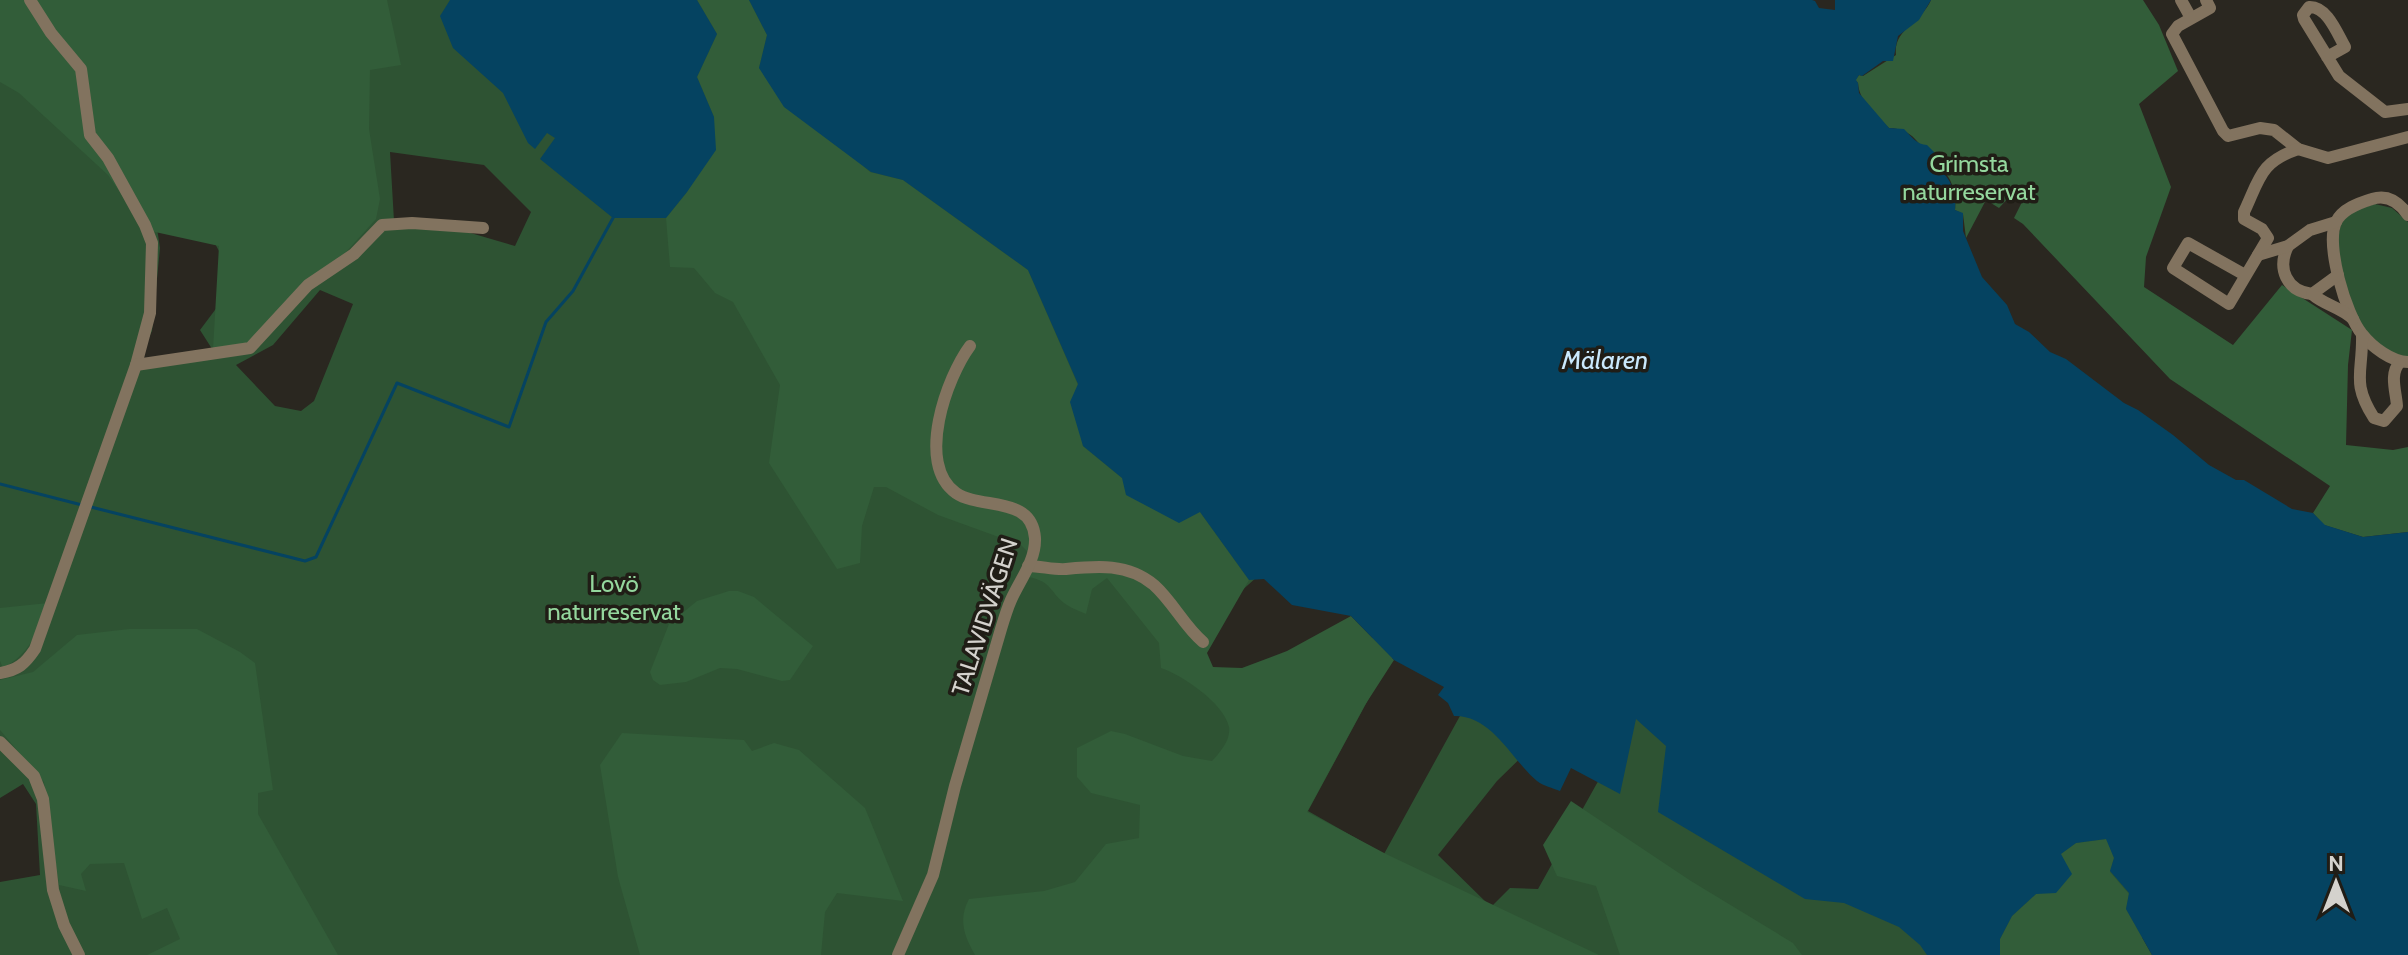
<svg xmlns="http://www.w3.org/2000/svg" width="2408" height="955" viewBox="0 0 2408 955" font-family="Cabin,sans-serif">
<style>
.green{fill:#2e5333;fill-rule:evenodd}
.forest{fill:#325d39}
.water{fill:#054361}
.lines{fill:none;stroke-linecap:round;stroke-linejoin:round}
.stream{stroke:#054361;stroke-width:3}
.minor{stroke:#82735f;stroke-width:12}
.labels{text-anchor:middle;stroke-width:7;stroke-linejoin:round;paint-order:stroke}
.park-label{font-size:24px;fill:#94d79d;stroke:#201d16}
.street-label{font-size:24px;fill:#d4d2cd;stroke:#201d16}
.water-label{font-size:26px;font-style:italic;fill:#cae9fd;stroke:#201d16}
</style>
<rect width="100%" height="100%" fill="#2a2720"/>
<g class="green">
<path d="M 0,0 L 1259,0 L 2408,955 L 2174,934 L 1979,955 L 0,955 L 0,882 L 40,875 L 36,804 L 23,784 L 0,798 ZM 390,152 L 484,165 L 531,212 L 515,246 L 433,222 L 394,221 ZM 157,228 L 213,240 L 236,282 L 200,330 L 214,352 L 145,360 L 140,356 L 152,331 L 160,248 ZM 320,290 L 353,304 L 314,401 L 301,411 L 275,406 L 236,365 L 273,345 ZM 1285,552 L 1374,636 L 1259,757 L 1191,636 ZM 1407,642 L 1477,685 L 1384,854 L 1308,811 L 1388,663 ZM 1541,738 L 1601,776 L 1538,889 L 1510,888 L 1491,907 L 1438,855 L 1497,781 Z"/>
<path d="M 2375,204 L 2392,208 L 2408,222 L 2408,359 L 2381,347 L 2360,325 L 2344,282 L 2337,243 L 2341,222 L 2353,211 Z"/>
</g>
<g class="forest">
<path d="M 0,0 L 387,0 L 401,65 L 370,70 L 369,129 L 380,199 L 376,219 L 347,251 L 307,283 L 248,343 L 213,349 L 219,246 L 146,230 L 108,175 L 19,93 L 0,82 Z"/>
<path d="M 697,0 L 749,0 L 767,35 L 759,68 L 870,172 L 903,180 L 1028,270 L 1078,385 L 1083,446 L 1122,478 L 1200,512 L 1249,580 L 1207,653 L 1213,667 L 1242,668 L 1287,651 L 1351,616 L 1394,660 L 1365,705 L 1307,812 L 1386,854 L 1599,955 L 975,955 C 964,936 958,919 969,899 L 1044,891 L 1075,882 L 1106,844 L 1139,838 L 1140,805 L 1091,793 L 1077,777 L 1077,748 L 1111,731 L 1125,734 L 1183,756 L 1212,761 C 1220,752 1231,740 1229,727 C 1224,703 1182,675 1161,668 L 1159,643 L 1107,578 L 1092,589 L 1086,614 C 1080,611 1073,609 1067,605 C 1050,594 1053,581 1028,577 L 1035,559 L 1021,545 L 938,515 L 886,487 L 874,487 L 862,526 L 860,563 L 837,569 L 769,463 L 780,385 L 733,302 L 715,293 L 694,268 L 670,267 L 666,218 L 687,192 L 714,117 L 697,77 L 717,34 Z"/>
<path d="M 1931,0 L 2143,0 L 2159,25 L 2178,71 L 2139,104 L 2171,187 L 2146,257 L 2144,287 L 2233,345 L 2282,285 L 2352,330 L 2348,365 L 2346,445 L 2393,450 L 2408,447 L 2408,532 L 2363,537 L 2324,525 L 2313,513 L 2330,486 L 2170,379 L 2023,224 L 2014,218 L 2023,200 L 2012,194 L 1999,208 L 1986,200 L 1966,238 L 1963,214 L 1955,210 C 1956,199 1954,183 1946,174 C 1942,169 1936,166 1932,161 C 1918,144 1914,129 1889,128 C 1876,116 1859,101 1858,83 L 1855,80 L 1859,75 L 1863,76 L 1896,55 C 1893,29 1922,22 1931,0 Z"/>
<path d="M 729,591 L 738,591 L 754,597 L 813,646 L 790,680 L 782,681 L 737,669 L 720,668 L 686,682 L 660,685 L 653,680 L 650,672 L 669,624 L 697,601 Z"/>
<path d="M 48,603 C 37,632 31,653 3,668 L 0,661 L 0,608 Z"/>
<path d="M 129,629 L 197,629 L 240,652 L 255,663 L 273,790 L 258,793 L 258,814 L 338,955 L 147,955 L 180,939 L 167,908 L 142,919 L 124,863 L 90,864 L 81,874 L 86,891 L 59,885 L 44,782 L 0,730 L 0,680 L 33,672 L 77,635 Z"/>
<path d="M 622,733 L 744,740 L 752,751 L 774,743 L 799,750 L 865,808 L 903,901 L 837,893 L 825,912 L 821,955 L 640,955 L 618,877 L 600,765 Z"/>
<path d="M 1571,801 L 1691,881 L 1793,943 L 1802,955 L 1620,955 L 1596,886 L 1557,876 L 1543,845 Z"/>
<path d="M 2107,839 L 2114,858 L 2110,872 L 2129,894 L 2126,909 L 2152,955 L 2000,955 L 2000,939 L 2012,916 L 2036,894 L 2060,854 L 2076,843 Z"/>
</g>
<g class="water">
<path d="M 450,0 L 697,0 L 717,34 L 697,77 L 714,117 L 716,150 L 687,192 L 666,218 L 613,218 L 540,159 L 555,138 L 547,133 L 535,149 L 528,143 L 503,93 L 453,48 L 440,16 Z"/>
<path d="M 749,0 L 1812,0 L 1815,1 L 1819,8 L 1835,10 L 1835,0 L 1931,0 L 1919,20 L 1898,36 L 1893,61 L 1883,61 L 1862,76 L 1859,75 L 1856,80 L 1858,83 L 1859,93 L 1889,128 L 1904,129 C 1911,136 1917,145 1927,145 L 1935,153 L 1933,163 C 1949,176 1957,189 1955,210 L 1963,213 L 1963,231 L 1982,277 L 2007,305 L 2015,324 L 2029,332 L 2050,352 L 2066,359 L 2124,403 L 2138,410 L 2173,435 L 2209,465 L 2236,480 L 2244,480 L 2292,509 L 2313,513 L 2325,525 L 2363,537 L 2408,532 L 2408,955 L 2152,955 L 2126,909 L 2129,893 L 2110,871 L 2114,858 L 2106,839 L 2076,843 L 2061,854 L 2072,874 L 2056,893 L 2036,894 L 2012,916 L 2000,939 L 2000,955 L 1927,955 L 1920,945 L 1899,927 L 1844,903 L 1805,899 L 1658,812 L 1666,746 L 1636,719 L 1620,794 L 1571,768 L 1560,791 C 1553,788 1543,786 1537,781 C 1511,759 1492,715 1454,716 L 1448,703 L 1438,695 L 1444,687 L 1394,660 L 1351,616 L 1292,605 L 1264,579 L 1249,580 L 1200,512 L 1179,523 L 1126,495 L 1122,478 L 1083,446 L 1070,402 L 1078,384 L 1028,270 L 903,180 L 871,172 L 784,107 L 759,68 L 767,35 Z"/>
</g>
<g class="lines">
<g class="stream">
<path d="M 0,484 L 82,505"/>
<path d="M 91,507 L 305,561 L 316,557 L 397,383 L 509,427 L 546,322 L 573,291 L 613,218"/>
</g>
<g class="minor">
<path d="M 30,0 L 51,33 L 81,69 L 90,135 L 108,158 L 145,225 L 152,243 L 150,313 L 136,365"/>
<path d="M 2181,0 L 2191,18"/>
<path d="M 2206,0 L 2210,8 L 2178,26 L 2172,34 L 2223,131 L 2228,136 L 2260,128 L 2274,130 L 2298,149 L 2328,158 L 2408,137"/>
<path d="M 2327,57 L 2345,47 C 2337,33 2327,6 2309,7 L 2303,15 L 2304,19 L 2339,76 L 2385,112 L 2408,109"/>
<path d="M 2408,215 C 2399,202 2387,194 2372,199 C 2359,203 2342,209 2336,222 C 2325,244 2346,315 2362,334 C 2372,347 2392,362 2408,362"/>
<path d="M 2288,246 C 2277,268 2286,291 2312,294 L 2338,275"/>
<path d="M 2258,255 L 2288,246 L 2310,230 L 2336,222"/>
<path d="M 2245,275 L 2188,243 L 2173,268 L 2229,304 L 2268,238 L 2262,229 L 2244,219 L 2244,212 C 2260,178 2260,162 2298,149"/>
<path d="M 2312,294 C 2324,305 2341,307 2353,319"/>
<path d="M 2362,335 C 2363,373 2351,382 2374,418 L 2384,421 L 2397,406 C 2396,391 2389,374 2400,362"/>
<path d="M 1028,566 C 1041,566 1054,570 1066,569 C 1097,566 1128,563 1154,585 C 1173,602 1184,626 1203,642"/>
<path d="M 0,673 C 18,670 25,664 35,649 L 136,365 L 250,348 L 308,285 L 354,254 L 382,225 L 412,223 L 483,228"/>
<path d="M 0,742 L 34,776 L 43,799 L 53,890 L 64,925 L 79,955"/>
<path d="M 898,955 L 933,875 L 955,786 L 1001,629 C 1004,619 1007,609 1011,600 C 1020,580 1036,560 1035,538 C 1032,495 981,510 956,493 C 915,464 947,377 970,346"/>
</g>
</g>
<g class="labels">
<g class="park-label">
<text x="1969" y="172">Grimsta<tspan x="1969" dy="28">naturreservat</tspan></text>
<text x="614" y="592">Lovö<tspan x="614" dy="28">naturreservat</tspan></text>
</g>
<g class="street-label">
<text transform="translate(985 617) rotate(-72)" y="8">TALAVIDVÄGEN</text>
</g>
<g class="water-label">
<text x="1605" y="369">Mälaren</text>
</g>
</g>
<g transform="translate(2336 883)" stroke="#201d16" stroke-width="6" paint-order="stroke">
<path d="M0-6L14 30L0 20L-14 30Z" fill="#d4d2cd"/>
<text y="-12" font-size="22" font-weight="bold" text-anchor="middle" fill="#d4d2cd">N</text>
</g>
</svg>
